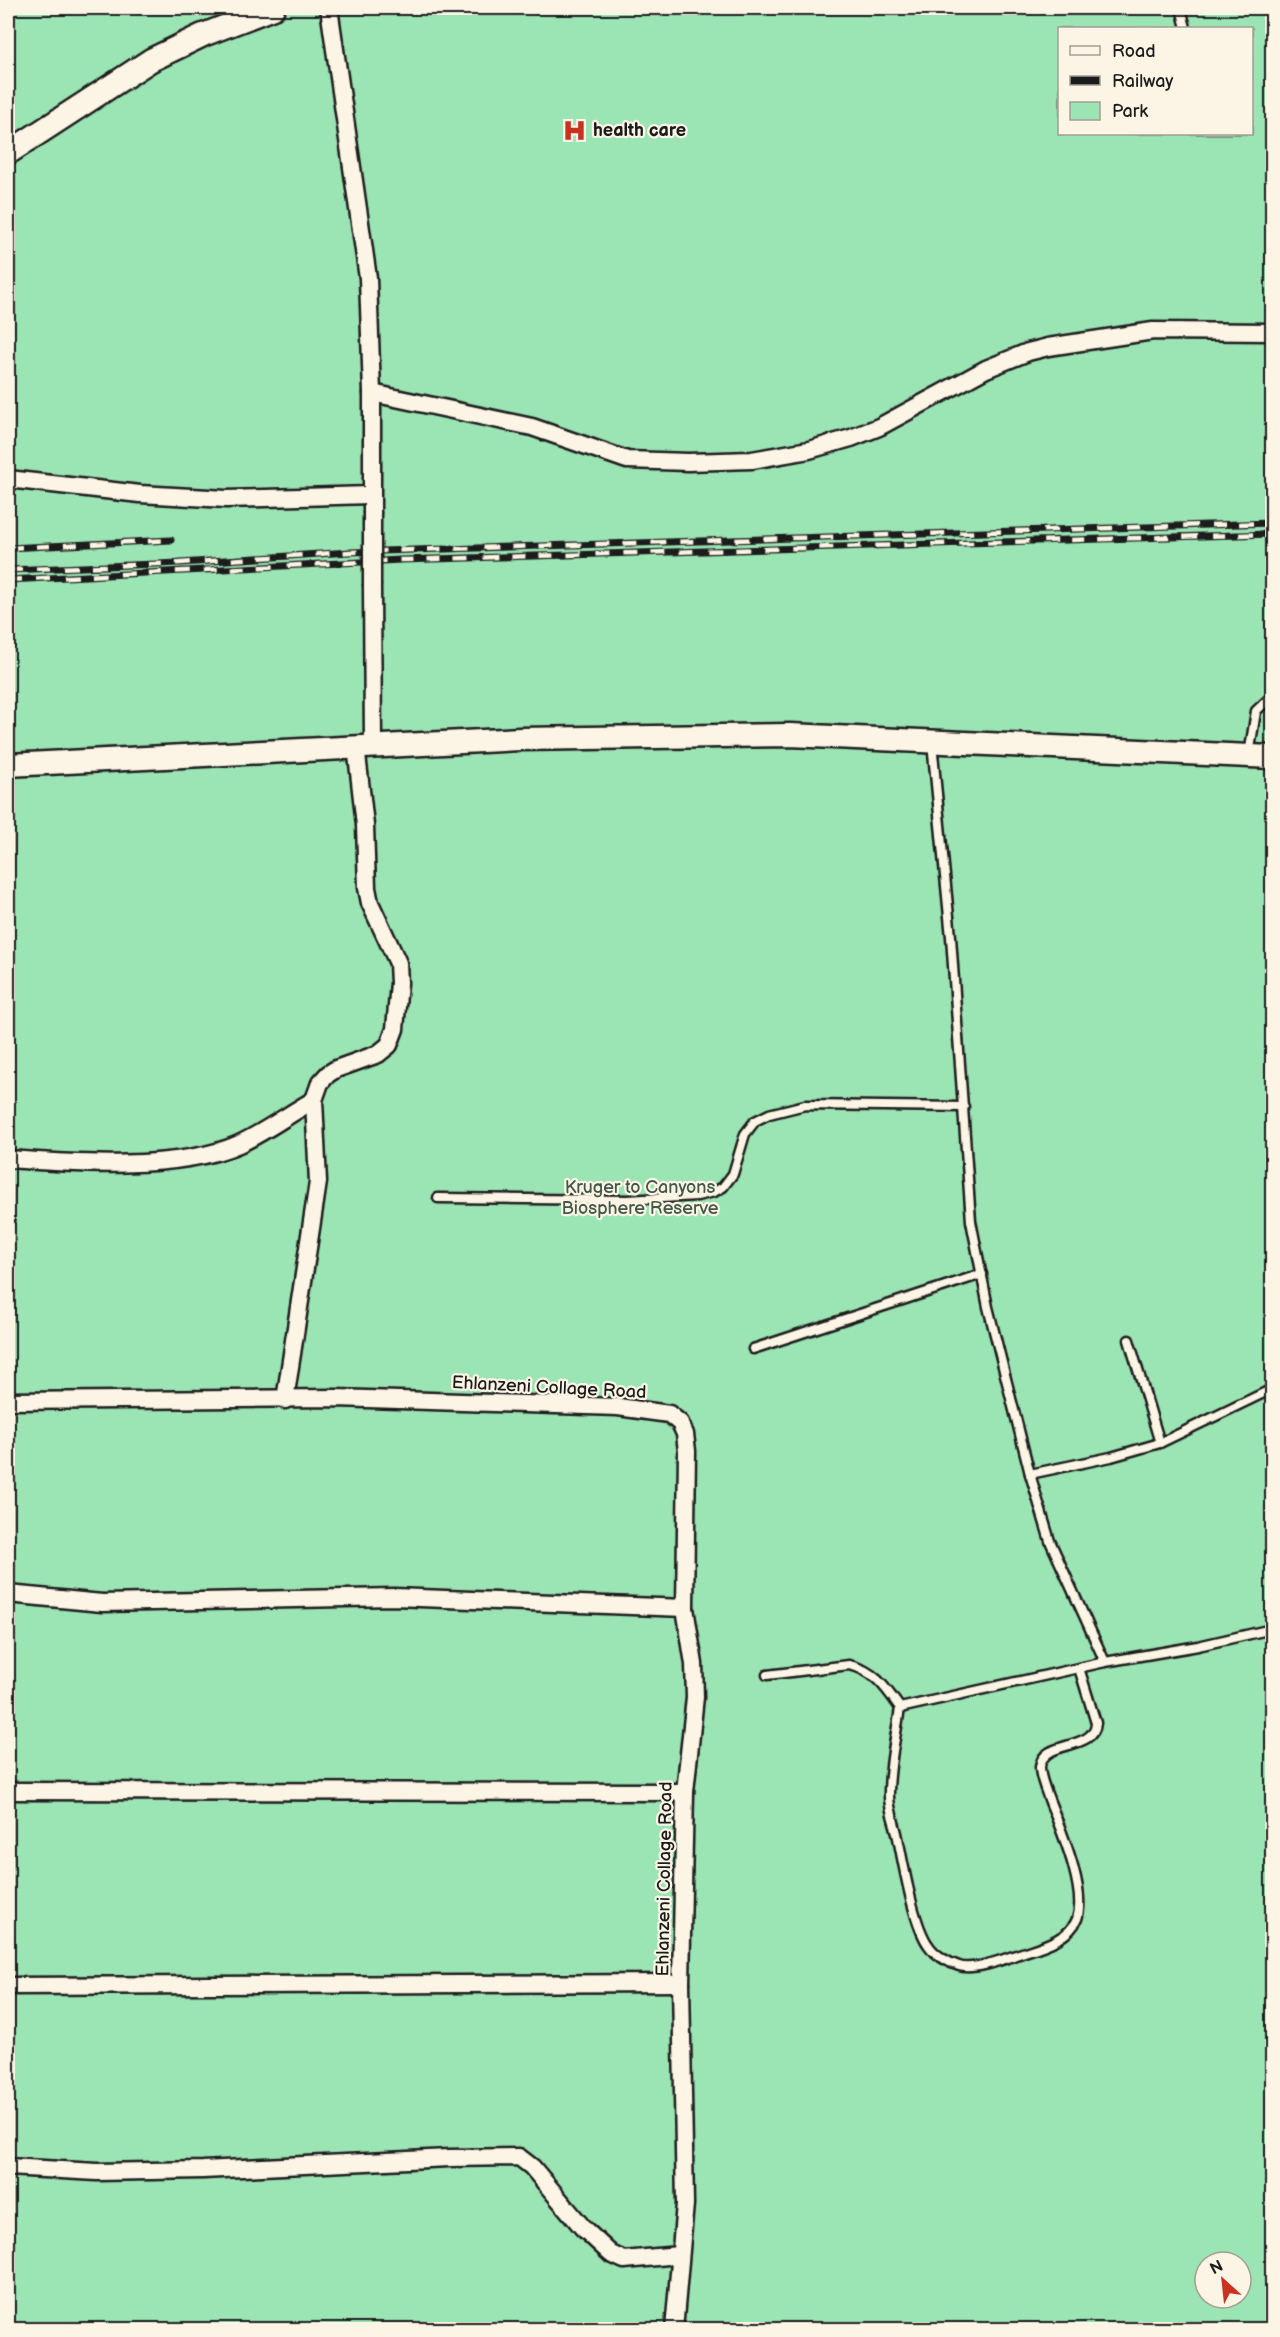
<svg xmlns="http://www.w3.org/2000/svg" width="1280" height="2337" viewBox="0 0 1280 2337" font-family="'Balsamiq Sans',sans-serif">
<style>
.green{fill:#9be4b4;stroke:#5c8068;stroke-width:1.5;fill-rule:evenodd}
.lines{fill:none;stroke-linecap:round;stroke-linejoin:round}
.lane-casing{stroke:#1c1c1c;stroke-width:13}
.street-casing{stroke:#1c1c1c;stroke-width:21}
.secondary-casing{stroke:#1c1c1c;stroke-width:27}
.lane{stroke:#fcf5e5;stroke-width:8}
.street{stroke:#fcf5e5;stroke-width:16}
.secondary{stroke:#fcf5e5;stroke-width:22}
.rail-casing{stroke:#1c1c1c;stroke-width:7}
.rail{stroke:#fcf5e5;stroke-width:4.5;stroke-dasharray:14;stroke-linecap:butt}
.street-bridge-casing{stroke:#1c1c1c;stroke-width:21;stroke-linecap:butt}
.street-bridge{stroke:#fcf5e5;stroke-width:16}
.labels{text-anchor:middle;stroke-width:4.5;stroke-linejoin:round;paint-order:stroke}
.poi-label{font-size:18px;font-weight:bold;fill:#1c1c1c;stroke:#fcf5e5;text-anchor:start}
.park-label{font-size:18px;fill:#42584a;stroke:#fcf5e5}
.street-label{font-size:18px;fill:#1c1c1c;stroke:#fcf5e5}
</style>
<rect width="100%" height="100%" fill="#f7e4ce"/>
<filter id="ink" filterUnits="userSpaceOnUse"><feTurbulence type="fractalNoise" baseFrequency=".0167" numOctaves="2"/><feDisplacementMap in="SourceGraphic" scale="12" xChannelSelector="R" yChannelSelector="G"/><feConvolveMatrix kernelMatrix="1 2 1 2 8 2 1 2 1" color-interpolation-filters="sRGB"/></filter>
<g filter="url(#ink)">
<path class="green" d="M 8,8 L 1272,8 L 1272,2329 L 8,2330 ZM 1060,28 L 1252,28 L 1252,134 L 1060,134 ZM 1205,2262 L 1241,2262 L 1241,2298 L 1205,2298 Z"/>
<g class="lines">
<defs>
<g id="lane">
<path d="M 1181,8 L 1186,28"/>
<path d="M 932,743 L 951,937 L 971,1221 L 988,1307 L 1030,1474 L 1050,1541 L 1105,1662"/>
<path d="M 1249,755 L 1256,711 L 1272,696"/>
<path d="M 438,1198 L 627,1200 L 697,1196 L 714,1192 L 723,1187 L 733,1174 L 745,1134 L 755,1121 L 769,1114 L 805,1105 L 964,1107"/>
<path d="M 1129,1340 L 1160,1443"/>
<path d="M 753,1349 L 982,1274"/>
<path d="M 1030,1474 L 1111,1457 L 1160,1443 L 1272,1389"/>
<path d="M 767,1675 L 849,1665 C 874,1670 886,1688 900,1708 C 896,1736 889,1765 889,1793 C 888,1806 894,1821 897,1833 C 903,1861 913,1925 929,1946 C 935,1955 949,1963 959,1966 C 973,1971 1002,1960 1016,1955 C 1035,1948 1069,1941 1077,1919 C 1087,1890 1061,1830 1050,1802 C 1046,1791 1040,1778 1040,1767 C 1042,1739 1094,1752 1096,1723 L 1079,1668"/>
<path d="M 900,1708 L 1105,1662 L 1198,1646 L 1272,1629"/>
</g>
<g id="street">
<path d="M 329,8 L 368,278 L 372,393 L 372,512"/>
<path d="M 372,393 L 532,427 L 627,460 L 688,462 L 752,460 L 809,450 L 851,438 L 879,427 L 986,369 L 1028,352 L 1048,347 L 1153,331 L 1272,332"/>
<path d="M 8,479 L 140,494 L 226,499 L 371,495"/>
<path d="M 372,586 L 373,746"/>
<path d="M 8,1159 C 73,1164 178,1171 239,1144 C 265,1132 289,1114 314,1100"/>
<path d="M 285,1400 L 318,1182 L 314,1100 L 320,1083 L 328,1074 L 336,1069 L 378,1054 L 389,1045 L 395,1029 L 399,983 L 398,963 L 370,903 L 367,888 L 365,825 L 356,746"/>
<path d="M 8,1401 L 336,1398 L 618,1407 L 669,1414 L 680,1423 L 685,1434 L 687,1451 L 685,1608 L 694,1664 L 695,1697 L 685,1792 L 681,1983 L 685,2204 L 674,2330"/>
<path d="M 8,1594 L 102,1603 L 394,1597 L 685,1608"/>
<path d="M 8,1791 L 685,1792"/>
<path d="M 8,1986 L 681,1983"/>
<path d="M 8,2167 L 97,2172 L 203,2170 L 449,2158 L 519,2157 L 532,2167 L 583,2228 L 611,2254 L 624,2260 L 679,2255"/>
</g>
<g id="secondary">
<path d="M 8,153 L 151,60 L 203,35 L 273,8"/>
<path d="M 8,765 L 520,739 L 790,735 L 1272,757"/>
</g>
</defs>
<use href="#lane" class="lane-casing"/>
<use href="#street" class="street-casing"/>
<use href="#secondary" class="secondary-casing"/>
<use href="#lane" class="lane"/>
<use href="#street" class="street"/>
<use href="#secondary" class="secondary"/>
<defs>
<g id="rail">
<path d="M 8,548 L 171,540"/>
<path d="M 8,570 L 180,563 L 350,552 L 1272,523"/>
<path d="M 8,580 L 401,560 L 1272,534"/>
</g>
</defs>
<use href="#rail" class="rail-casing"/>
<use href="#rail" class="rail"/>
<defs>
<path id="street-bridge" d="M 372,512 L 372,586"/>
</defs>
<use href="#street-bridge" class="street-bridge-casing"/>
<use href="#street-bridge" class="street-bridge"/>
</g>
</g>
<defs>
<symbol id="hospital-bare" viewBox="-9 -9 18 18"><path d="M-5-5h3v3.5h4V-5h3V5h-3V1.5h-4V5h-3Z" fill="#c8321e" stroke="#fcf5e5" stroke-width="2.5" paint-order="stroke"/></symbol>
</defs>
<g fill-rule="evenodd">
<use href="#hospital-bare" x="558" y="114" width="33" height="33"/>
</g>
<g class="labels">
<g class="poi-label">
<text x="593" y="136">health care</text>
</g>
<g class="park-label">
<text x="640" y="1193">Kruger to Canyons<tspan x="640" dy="21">Biosphere Reserve</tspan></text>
</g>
<g class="street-label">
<text transform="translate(549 1387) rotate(3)" y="6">Ehlanzeni Collage Road</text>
<text transform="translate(664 1879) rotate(-89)" y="6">Ehlanzeni Collage Road</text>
</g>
</g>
<rect width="1280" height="2337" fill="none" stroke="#fcf5e5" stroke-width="30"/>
<rect x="15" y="15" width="1250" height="2307" fill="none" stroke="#1c1c1c" stroke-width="2" filter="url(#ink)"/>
<rect x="1058" y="27" width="195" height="108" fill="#fcf5e5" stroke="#a29e95" stroke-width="1.5"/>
<rect x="1070" y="46" width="30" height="9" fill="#fcf5e5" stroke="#a29e95" stroke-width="1.5"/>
<text x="1112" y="57" font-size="18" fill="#1c1c1c">Road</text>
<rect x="1070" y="76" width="30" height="9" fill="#1c1c1c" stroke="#a29e95" stroke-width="1.5"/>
<text x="1112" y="87" font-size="18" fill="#1c1c1c">Railway</text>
<rect x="1070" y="102" width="30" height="18" fill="#9be4b4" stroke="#a29e95" stroke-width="1.5"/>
<text x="1112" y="117" font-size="18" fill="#1c1c1c">Park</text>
<g transform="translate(1223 2280) rotate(333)"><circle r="28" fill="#fcf5e5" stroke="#a29e95" stroke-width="1.5"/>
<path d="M0-4.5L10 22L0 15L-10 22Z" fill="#c8321e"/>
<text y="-9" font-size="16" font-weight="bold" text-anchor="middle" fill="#1c1c1c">N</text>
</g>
</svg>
